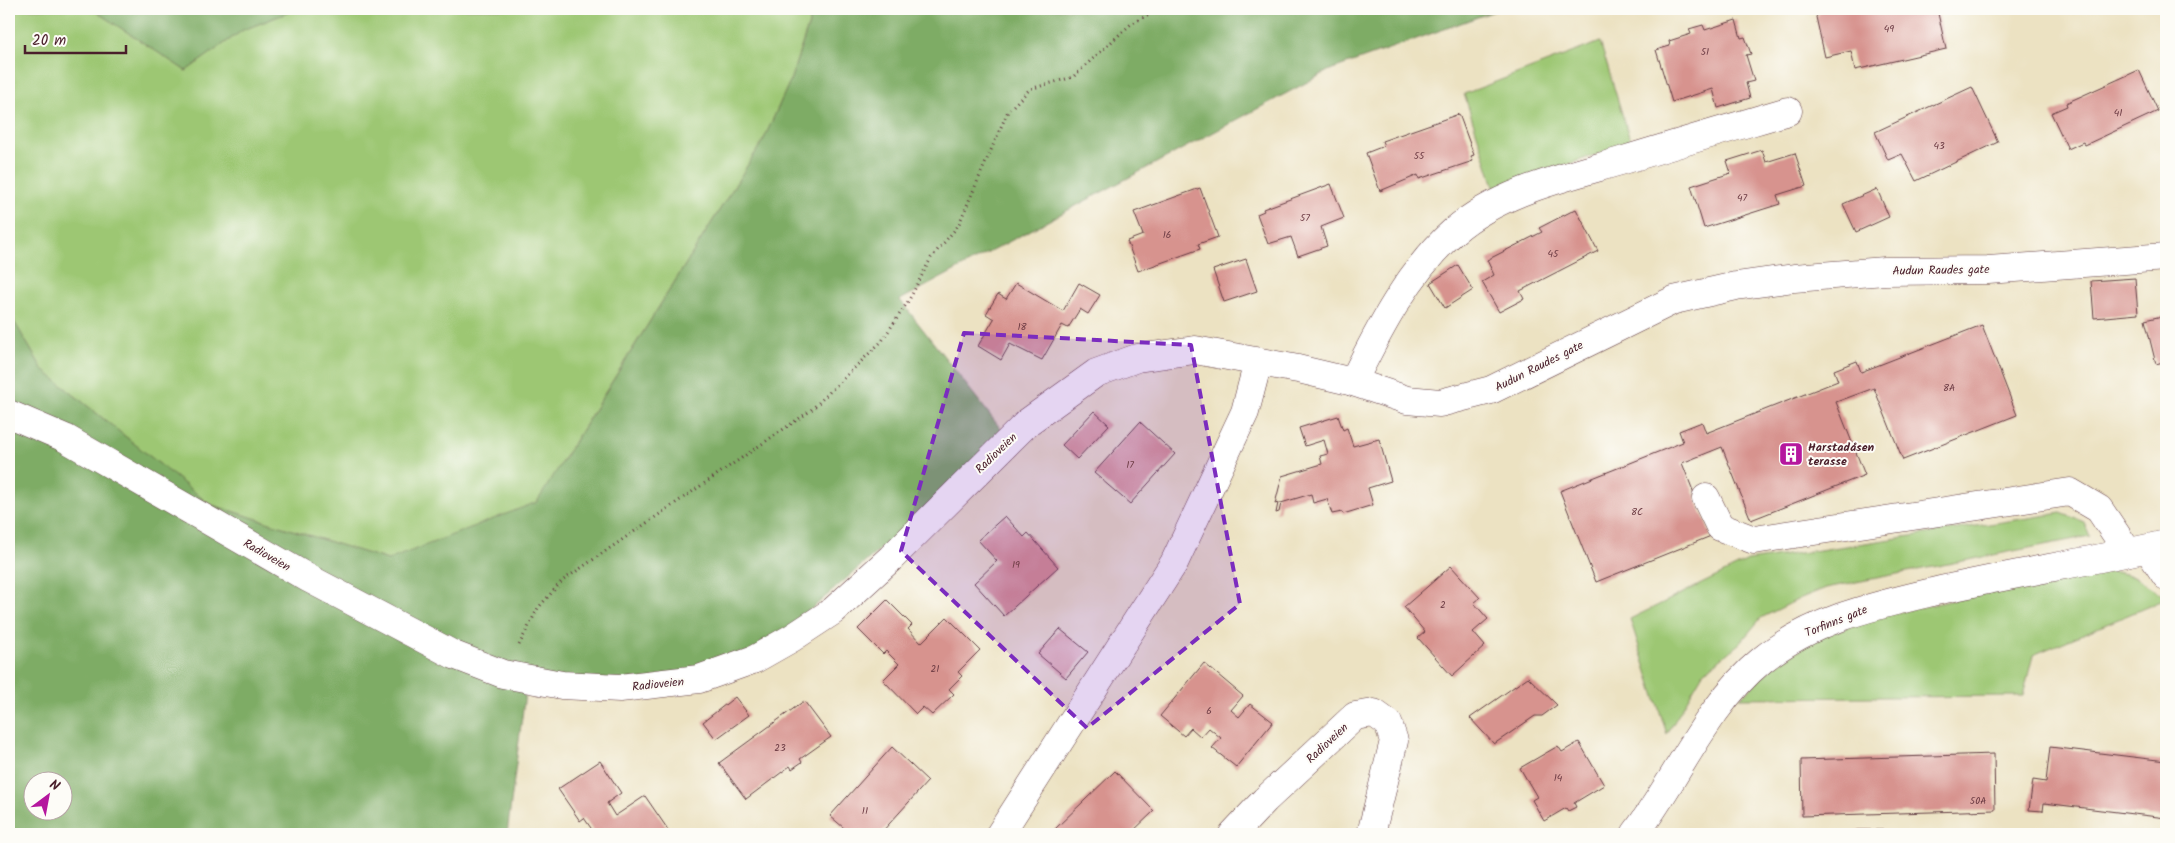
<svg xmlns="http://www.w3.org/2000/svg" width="2175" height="843" viewBox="0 0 2175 843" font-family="Kalam,sans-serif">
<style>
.green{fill:#9dc773;stroke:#74734f}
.forest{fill:#7eac65;stroke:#646648;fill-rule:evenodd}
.building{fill:#d7938e}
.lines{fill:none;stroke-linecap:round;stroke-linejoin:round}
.minor-casing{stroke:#623c42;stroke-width:29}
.path{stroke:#623c42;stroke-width:3;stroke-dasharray:1 4;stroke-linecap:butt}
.minor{stroke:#fff;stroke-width:28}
.marked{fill:#7b2cbf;fill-opacity:0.2;stroke:#7b2cbf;stroke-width:4;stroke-dasharray:10 6;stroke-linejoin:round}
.labels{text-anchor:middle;stroke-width:4;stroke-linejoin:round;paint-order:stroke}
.number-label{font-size:10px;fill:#6d3c44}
.street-label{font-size:12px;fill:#4a1f2b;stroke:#fdfcf7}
.poi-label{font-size:12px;font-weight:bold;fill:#4a1f2b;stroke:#fdfcf7;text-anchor:start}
</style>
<rect width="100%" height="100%" fill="#fdfcf7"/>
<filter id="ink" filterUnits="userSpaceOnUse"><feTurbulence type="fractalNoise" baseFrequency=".02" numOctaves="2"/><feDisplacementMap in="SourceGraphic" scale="10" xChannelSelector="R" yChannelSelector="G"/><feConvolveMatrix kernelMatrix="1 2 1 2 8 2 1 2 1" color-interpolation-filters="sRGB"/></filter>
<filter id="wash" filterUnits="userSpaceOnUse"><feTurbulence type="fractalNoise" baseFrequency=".0096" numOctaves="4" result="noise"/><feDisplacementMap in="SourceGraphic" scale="20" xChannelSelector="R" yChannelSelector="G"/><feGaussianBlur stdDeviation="1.12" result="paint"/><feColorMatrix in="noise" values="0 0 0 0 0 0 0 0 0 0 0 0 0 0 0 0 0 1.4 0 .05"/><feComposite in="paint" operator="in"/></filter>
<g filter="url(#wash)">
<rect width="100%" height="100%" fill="#ece2c2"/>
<g class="green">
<path d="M 9,9 L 92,9 L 186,71 L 243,30 L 297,9 L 810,9 L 812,14 L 790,81 L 764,139 L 561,463 L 565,466 L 461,598 L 388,560 L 209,504 L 43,370 L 9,313 Z"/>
<path d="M 1600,42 L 1631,143 L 1495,189 L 1464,94 Z"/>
<path d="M 2061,513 L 2084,522 L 2090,536 L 1826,588 L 1801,598 L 1761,618 L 1740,643 L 1703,673 L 1667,734 L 1630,619 L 1748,561 Z"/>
<path d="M 2099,568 L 2133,576 L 2166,597 L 2166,599 L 2033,655 L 2023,696 L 1740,698 L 1773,667 L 1820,636 L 1895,613 Z"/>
</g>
<g class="forest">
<path d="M 92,9 L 297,9 L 243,30 L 186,71 Z"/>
<path d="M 810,9 L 1500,9 L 1330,70 L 900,300 L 1008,438 L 739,672 L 525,694 L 507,834 L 9,834 L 9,313 L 43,370 L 209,504 L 388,560 L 537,502 L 764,139 L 790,81 L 812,15 ZM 32,780 L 62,780 L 62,810 L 32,810 Z"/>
</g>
<g id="blocks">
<g class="building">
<path d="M 1821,9 L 1865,9 L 1865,11 L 1875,9 L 1937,9 L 1946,49 L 1855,70 L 1851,51 L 1825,57 L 1816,17 Z"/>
<path d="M 1736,20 L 1741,38 L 1745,37 L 1751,54 L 1746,55 L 1754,81 L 1746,83 L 1750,98 L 1718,108 L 1713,89 L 1672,102 L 1656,50 L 1670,46 L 1669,41 L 1691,34 L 1689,29 L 1703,25 L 1705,30 Z"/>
<path d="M 2139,70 L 2158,111 L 2085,145 L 2083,142 L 2068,149 L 2051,113 L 2067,106 L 2066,103 Z"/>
<path d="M 1972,87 L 1998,142 L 1916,181 L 1902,154 L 1888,160 L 1875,132 Z"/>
<path d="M 1459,114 L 1474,155 L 1471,156 L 1473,161 L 1419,179 L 1418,175 L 1380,191 L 1366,153 L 1384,146 L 1382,141 Z"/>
<path d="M 1762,150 L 1766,162 L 1795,153 L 1806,186 L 1777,195 L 1780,204 L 1704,228 L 1691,186 L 1731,173 L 1727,161 Z"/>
<path d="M 1331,184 L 1344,218 L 1321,227 L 1327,246 L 1298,256 L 1291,237 L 1268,244 L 1257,214 L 1264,211 L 1263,209 Z"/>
<path d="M 1200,188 L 1218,237 L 1198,244 L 1200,249 L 1138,271 L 1127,241 L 1143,235 L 1134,212 Z"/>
<path d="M 1877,189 L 1889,217 L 1856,232 L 1843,204 Z"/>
<path d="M 1576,209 L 1598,251 L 1520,291 L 1524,299 L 1499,312 L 1482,282 L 1494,275 L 1487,260 L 1542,232 L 1539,228 Z"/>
<path d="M 1246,259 L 1257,291 L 1224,302 L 1213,270 Z"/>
<path d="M 1458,265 L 1473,290 L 1445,308 L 1430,283 Z"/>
<path d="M 2135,278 L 2138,314 L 2094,318 L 2091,281 Z"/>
<path d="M 1016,283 L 1063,311 L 1079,283 L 1100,295 L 1088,314 L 1080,309 L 1068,328 L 1062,325 L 1042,360 L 1010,344 L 1001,360 L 978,346 L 994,319 L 986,314 L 998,294 L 1006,299 Z"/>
<path d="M 2166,315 L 2166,361 L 2156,364 L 2145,320 Z"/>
<path d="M 1982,325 L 2017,415 L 1903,460 L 1874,388 L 1836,402 L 1865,475 L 1751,520 L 1722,447 L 1682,463 L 1711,536 L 1596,582 L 1560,491 L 1683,442 L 1679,431 L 1702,422 L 1706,433 L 1838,381 L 1834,370 L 1857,361 L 1861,372 Z"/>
<path d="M 1094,411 L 1109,425 L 1077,459 L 1062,445 Z"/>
<path d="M 1338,416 L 1343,430 L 1347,428 L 1353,446 L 1379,439 L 1391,481 L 1368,488 L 1373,505 L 1343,514 L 1342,512 L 1332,514 L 1327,499 L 1313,503 L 1311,494 L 1281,503 L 1279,512 L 1276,513 L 1278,503 L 1275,504 L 1282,476 L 1322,464 L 1320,456 L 1328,454 L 1324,440 L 1305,446 L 1299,428 Z"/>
<path d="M 1140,422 L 1175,454 L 1130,504 L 1094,473 Z"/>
<path d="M 1005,516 L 1024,537 L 1028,533 L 1058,567 L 1004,616 L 974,583 L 997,561 L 978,540 Z"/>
<path d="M 1451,566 L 1480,598 L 1474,603 L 1488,619 L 1473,632 L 1485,646 L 1452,676 L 1418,638 L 1425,632 L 1404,607 Z"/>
<path d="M 887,600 L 912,625 L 908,629 L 921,643 L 947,617 L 980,650 L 958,672 L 962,676 L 949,689 L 954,694 L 932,715 L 923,707 L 916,714 L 883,680 L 899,664 L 886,651 L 883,654 L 858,629 Z"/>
<path d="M 1060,629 L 1088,652 L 1066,678 L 1038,654 Z"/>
<path d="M 1204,663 L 1243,696 L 1231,710 L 1239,717 L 1250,704 L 1273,722 L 1236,767 L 1212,748 L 1221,738 L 1209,728 L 1201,737 L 1191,728 L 1184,736 L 1160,716 Z"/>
<path d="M 1528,677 L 1557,705 L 1542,716 L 1535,716 L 1494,744 L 1470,718 Z"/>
<path d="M 735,697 L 749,715 L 716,739 L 703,722 Z"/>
<path d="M 804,701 L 831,737 L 800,759 L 802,762 L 792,769 L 790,766 L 746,799 L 719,763 Z"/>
<path d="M 1579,742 L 1604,785 L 1574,803 L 1576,807 L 1568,811 L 1566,808 L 1544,821 L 1532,800 L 1537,797 L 1520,768 L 1558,746 L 1562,752 Z"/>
<path d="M 892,747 L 928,781 L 880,834 L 851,834 L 830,816 Z"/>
<path d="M 2050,747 L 2166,761 L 2166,818 L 2044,803 L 2043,811 L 2029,810 L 2033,780 L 2046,782 Z"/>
<path d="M 1994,754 L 1995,810 L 1802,816 L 1801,760 Z"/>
<path d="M 600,761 L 621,793 L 607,803 L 615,816 L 645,796 L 671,834 L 588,834 L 593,831 L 584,818 L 580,821 L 558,789 Z"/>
<path d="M 1115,771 L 1154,811 L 1130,834 L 1053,834 L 1055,829 Z"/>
<rect x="1857" y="830" width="29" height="4"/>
</g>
</g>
</g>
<g filter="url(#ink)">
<use href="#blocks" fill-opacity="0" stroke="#623c42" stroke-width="1"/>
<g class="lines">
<defs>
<g id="minor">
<path d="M 1788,111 C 1734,127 1679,143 1624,160 C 1567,177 1500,191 1454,231 C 1409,271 1379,329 1353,382 L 1407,400 L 1440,403 L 1491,390 L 1674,300 L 1736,286 L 1794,278 L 1885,271 L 1988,270 L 2166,257"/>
<path d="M 9,414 L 65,438 L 308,578 L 454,655 L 503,674 L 562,685 L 620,688 L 699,679 L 755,659 L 792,638 L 833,611 L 891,558 L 1028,422 L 1096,373 L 1137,358 L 1195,350 L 1298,369 L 1353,382"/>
<path d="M 1706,498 L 1720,527 L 1754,540 L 2070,492 L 2099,509 L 2128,552"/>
<path d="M 2148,549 L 2166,576"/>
<path d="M 1000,834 L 1174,563 L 1245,412 L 1258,362"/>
<path d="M 1233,834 L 1265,800 L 1355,716 L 1374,713 L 1388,723 L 1394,741 L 1371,834"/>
<path d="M 1635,834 C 1678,778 1706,706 1762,660 C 1811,620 1873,606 1932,592 C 2010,574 2089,562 2166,544"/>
</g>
</defs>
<use href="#minor" class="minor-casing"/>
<g class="path">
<path d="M 1148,9 L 1153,12 L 1155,9"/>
<path d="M 519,645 L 538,608 L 562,581 L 810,411 L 882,341 L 909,300 L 931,258 L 958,226 L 1008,111 L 1030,89 L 1073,77 L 1131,24 L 1153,12 L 1418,9"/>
</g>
<use href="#minor" class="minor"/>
</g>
</g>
<path class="marked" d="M 964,333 L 1191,345 L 1240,604 L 1087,728 L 901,551 Z"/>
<defs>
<symbol id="building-square" viewBox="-11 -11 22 22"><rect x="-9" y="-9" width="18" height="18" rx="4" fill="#b5179e" stroke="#fdfcf7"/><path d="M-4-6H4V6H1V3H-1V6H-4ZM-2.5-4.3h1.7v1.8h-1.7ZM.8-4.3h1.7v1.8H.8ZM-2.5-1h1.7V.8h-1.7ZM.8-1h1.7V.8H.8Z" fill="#fff"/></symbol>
</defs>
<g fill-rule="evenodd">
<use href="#building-square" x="1777" y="440" width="28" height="28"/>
</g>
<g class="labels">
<g class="number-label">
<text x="1889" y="32">49</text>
<text x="1705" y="55">51</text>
<text x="2118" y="116">41</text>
<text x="1939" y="149">43</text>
<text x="1419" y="159">55</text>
<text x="1742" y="201">47</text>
<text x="1305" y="221">57</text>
<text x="1167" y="238">16</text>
<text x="1553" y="257">45</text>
<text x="1022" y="330">18</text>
<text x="1949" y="391">8A</text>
<text x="1130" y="468">17</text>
<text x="1637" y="515">8C</text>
<text x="1016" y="568">19</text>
<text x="1443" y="608">2</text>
<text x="935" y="672">21</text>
<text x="1209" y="714">6</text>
<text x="780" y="751">23</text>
<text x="1558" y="781">14</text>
<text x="1978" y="804">50A</text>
<text x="865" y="814">11</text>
</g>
<g class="street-label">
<text transform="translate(1941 270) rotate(-1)" y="4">Audun Raudes gate</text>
<text transform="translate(1539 366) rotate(-27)" y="4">Audun Raudes gate</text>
<text transform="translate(996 453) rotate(-44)" y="4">Radioveien</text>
<text transform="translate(267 555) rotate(30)" y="4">Radioveien</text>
<text transform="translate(1836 621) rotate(-22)" y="4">Torfinns gate</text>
<text transform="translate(658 684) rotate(-6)" y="4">Radioveien</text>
<text transform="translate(1327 743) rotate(-43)" y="4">Radioveien</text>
</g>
<g class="poi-label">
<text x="1808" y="451">Harstadåsen<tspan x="1808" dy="14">terasse</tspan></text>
</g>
</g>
<rect width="2175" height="843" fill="none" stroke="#fdfcf7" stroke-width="30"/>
<g transform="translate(48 796) rotate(32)"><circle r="24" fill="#fdfcf7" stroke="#b5a4a5"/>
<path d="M0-4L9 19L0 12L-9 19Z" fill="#b5179e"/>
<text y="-8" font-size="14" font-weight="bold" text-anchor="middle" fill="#4a1f2b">N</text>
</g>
<path d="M25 45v8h101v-8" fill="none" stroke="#4a1f2b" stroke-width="2.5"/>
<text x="32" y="45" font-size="15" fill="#4a1f2b" stroke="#fdfcf7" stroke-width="4" paint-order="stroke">20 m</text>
</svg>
